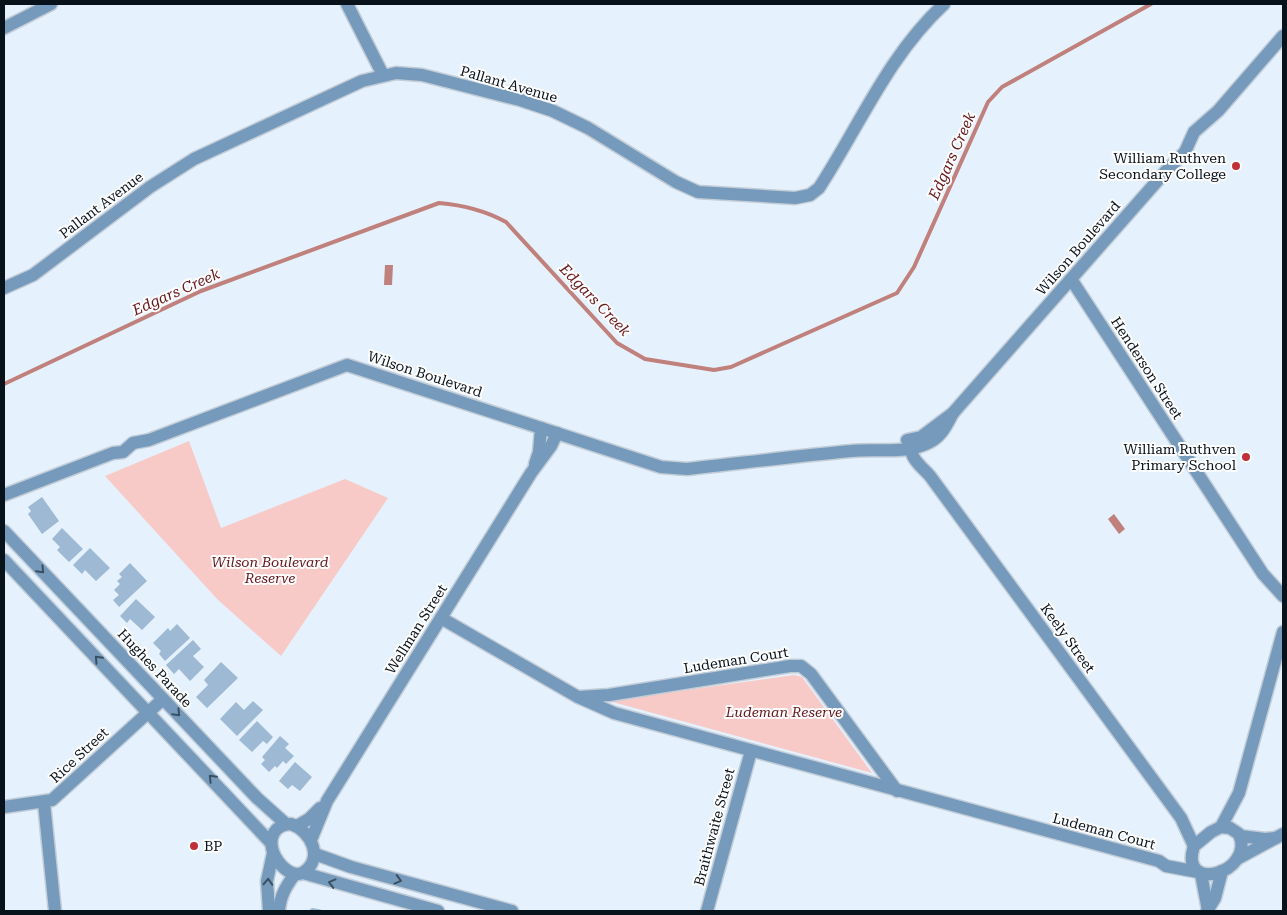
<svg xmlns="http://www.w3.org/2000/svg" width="1287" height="915" viewBox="0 0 1287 915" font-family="'Roboto Serif',serif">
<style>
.green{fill:#f8cac7}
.water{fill:#c0807c}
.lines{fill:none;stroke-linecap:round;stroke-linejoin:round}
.stream{stroke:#c0807c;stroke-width:4}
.building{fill:#9db9d3}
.minor-casing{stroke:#c2cdd8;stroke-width:15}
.tertiary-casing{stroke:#c2cdd8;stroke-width:15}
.minor{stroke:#769abb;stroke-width:12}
.tertiary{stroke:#769abb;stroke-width:12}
.oneway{stroke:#394f63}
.poi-dot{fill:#c03037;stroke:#fdfdfd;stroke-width:2}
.labels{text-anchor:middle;stroke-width:4;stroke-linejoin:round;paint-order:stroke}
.street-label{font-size:14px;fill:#08121b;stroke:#fdfdfd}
.poi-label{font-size:14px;fill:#08121b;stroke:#fdfdfd;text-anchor:end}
.park-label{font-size:14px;font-style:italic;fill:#65161a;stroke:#fdfdfd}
.water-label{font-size:15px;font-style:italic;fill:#66171a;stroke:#fdfdfd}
</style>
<rect width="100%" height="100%" fill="#e5f1fc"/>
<g class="green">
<path d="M 189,441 L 221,528 L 345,479 L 388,498 L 281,656 L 218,600 L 105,476 Z"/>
<path d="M 794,675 L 802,677 L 872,773 L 609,701 Z"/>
</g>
<g class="water">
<path d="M 385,265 L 393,265 L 392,285 L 384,285 Z"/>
<path d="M 1114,514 L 1125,529 L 1119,534 L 1108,519 Z"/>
</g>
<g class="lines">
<path class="stream" d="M 4,384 L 201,291 L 439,203 C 463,205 484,210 506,222 L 617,343 L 645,359 L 714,370 L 731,367 L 897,293 L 914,267 L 988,102 L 1002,87 L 1151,4"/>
</g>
<g class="building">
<path d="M 42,497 L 59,521 L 42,534 L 28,514 L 31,511 L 28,507 Z"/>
<path d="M 62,528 L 83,549 L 69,562 L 57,550 L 60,547 L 52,539 Z"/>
<path d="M 90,548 L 110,568 L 96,581 L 85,570 L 82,574 L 73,565 Z"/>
<path d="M 130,563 L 147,581 L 119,607 L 113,600 L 119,595 L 114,590 L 120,584 L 117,581 L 122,577 L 119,574 Z"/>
<path d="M 136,599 L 155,617 L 142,630 L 130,619 L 127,623 L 120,616 Z"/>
<path d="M 177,624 L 190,638 L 165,661 L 159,654 L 161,651 L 153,643 L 168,628 L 170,631 Z"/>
<path d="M 193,640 L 201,649 L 193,656 L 204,667 L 190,681 L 179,669 L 174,674 L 166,665 Z"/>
<path d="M 221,662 L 238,678 L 207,708 L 196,697 L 208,685 L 204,680 Z"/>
<path d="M 253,701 L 263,710 L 237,736 L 220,719 L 236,702 L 244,710 Z"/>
<path d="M 257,721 L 273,737 L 267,744 L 263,741 L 252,752 L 239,740 Z"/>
<path d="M 280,736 L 289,744 L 285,748 L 294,756 L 286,764 L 283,761 L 277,768 L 275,766 L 269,772 L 261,764 L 265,760 L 262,757 Z"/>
<path d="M 295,762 L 312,777 L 300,791 L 292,785 L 288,789 L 279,781 Z"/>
<path d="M 312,908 L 318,909 L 326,911 L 308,911 Z"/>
</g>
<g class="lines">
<defs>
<g id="minor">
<path d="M 347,4 L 383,75"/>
<path d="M 4,28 L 51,4"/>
<path d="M 1071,279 L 1263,574 L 1283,596"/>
<path d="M 4,288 L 33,275 L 150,187 L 194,159 L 362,81 L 396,73 L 422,75 L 520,100 L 553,111 L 588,128 L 676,182 L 698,192 L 795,198 L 810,195 L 819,188 C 860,125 888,56 944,4"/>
<path d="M 907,440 L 921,437 L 953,413 L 1166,171 L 1185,152 L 1194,132 L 1218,111 L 1283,36"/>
<path d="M 911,441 C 908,457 920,465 930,476 L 1181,818 L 1194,846"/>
<path d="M 535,464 L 539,452 L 541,428"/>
<path d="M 4,495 L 113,453 L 123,452 L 133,443 L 149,440 L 347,365 L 661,467 L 687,469 C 742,463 796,456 851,451 C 876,448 907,455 930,442 C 942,436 947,424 953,413"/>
<path d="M 441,618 L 578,697 L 614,713 L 1159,861 L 1166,866 L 1198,872"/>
<path d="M 579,697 L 609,695 L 790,666 L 801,666 L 811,674 L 897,791"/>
<path d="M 44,803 L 55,911"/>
<path d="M 4,807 L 52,800 L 163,699"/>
<path d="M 297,826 L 309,819 L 320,808"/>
<path d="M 1221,827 L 1239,793 L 1283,632"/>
<path d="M 1221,827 L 1230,828 L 1239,834 C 1256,873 1178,895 1194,846 L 1211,832 Z"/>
<path d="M 1240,836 L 1265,839 L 1276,838"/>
<path d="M 311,840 L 327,801 L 531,473 L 551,446 L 557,433"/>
<path d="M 1237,859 L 1283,834"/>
<path d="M 1201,874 L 1208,910"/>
<path d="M 269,911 L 267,881 L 273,853"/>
<path d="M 279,911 C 280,896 286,886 295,874"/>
<path d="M 707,911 L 751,751"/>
<path d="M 1207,911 L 1215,898 L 1222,871"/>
</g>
<g id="tertiary">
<path d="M 4,531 L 257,798 L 286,824"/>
<path d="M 4,560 L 271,843"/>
<path d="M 291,824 C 311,831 324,858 304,872 C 289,883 259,847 277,829 C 282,825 285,824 291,824 Z"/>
<path d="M 315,854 L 351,867 L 512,911"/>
<path d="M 303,873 L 438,911"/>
</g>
</defs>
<use href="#minor" class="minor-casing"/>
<use href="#tertiary" class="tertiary-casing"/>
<use href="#minor" class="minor"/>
<use href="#tertiary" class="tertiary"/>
</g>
<defs><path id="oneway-chevron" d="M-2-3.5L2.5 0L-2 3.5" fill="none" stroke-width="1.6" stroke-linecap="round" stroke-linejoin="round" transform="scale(1.25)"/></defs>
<g class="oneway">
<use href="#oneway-chevron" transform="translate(41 570) rotate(46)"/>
<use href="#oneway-chevron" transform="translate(98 659) rotate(-133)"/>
<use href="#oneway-chevron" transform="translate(177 713) rotate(46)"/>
<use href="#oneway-chevron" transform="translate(212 778) rotate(-134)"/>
<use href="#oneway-chevron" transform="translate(398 880) rotate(15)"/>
<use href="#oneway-chevron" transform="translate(268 882) rotate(-87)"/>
<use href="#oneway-chevron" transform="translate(332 883) rotate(-165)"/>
</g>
<g class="poi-dot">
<circle cx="1236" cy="166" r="5"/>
<circle cx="1246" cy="457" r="5"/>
<circle cx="194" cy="846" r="5"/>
</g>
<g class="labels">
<g class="street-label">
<text transform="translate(509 84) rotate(16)" y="5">Pallant Avenue</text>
<text transform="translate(101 205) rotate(-37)" y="5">Pallant Avenue</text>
<text transform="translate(1078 248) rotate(-49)" y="5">Wilson Boulevard</text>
<text transform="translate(1147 368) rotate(57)" y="5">Henderson Street</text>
<text transform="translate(425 374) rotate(18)" y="5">Wilson Boulevard</text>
<text transform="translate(416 629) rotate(-58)" y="5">Wellman Street</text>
<text transform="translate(1068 638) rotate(54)" y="5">Keely Street</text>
<text transform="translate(736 660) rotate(-9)" y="5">Ludeman Court</text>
<text transform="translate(155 668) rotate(47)" y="5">Hughes Parade</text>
<text transform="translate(79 755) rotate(-43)" y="5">Rice Street</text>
<text transform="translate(714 827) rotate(-75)" y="5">Braithwaite Street</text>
<text transform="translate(1104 831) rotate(15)" y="5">Ludeman Court</text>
</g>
<g class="poi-label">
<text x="1226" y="163">William Ruthven<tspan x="1226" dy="16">Secondary College</tspan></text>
<text x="1236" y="454">William Ruthven<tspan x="1236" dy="16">Primary School</tspan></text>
<text x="204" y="851" text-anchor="start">BP</text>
</g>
<g class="park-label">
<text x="270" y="567">Wilson Boulevard<tspan x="270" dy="16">Reserve</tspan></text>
<text x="784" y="717">Ludeman Reserve</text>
</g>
<g class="water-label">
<text transform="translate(952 156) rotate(-66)" y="5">Edgars Creek</text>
<text transform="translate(176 292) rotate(-24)" y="5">Edgars Creek</text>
<text transform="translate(595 300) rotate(46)" y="5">Edgars Creek</text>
</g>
</g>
<rect width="1287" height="915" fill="none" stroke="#08121b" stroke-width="10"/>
</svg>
